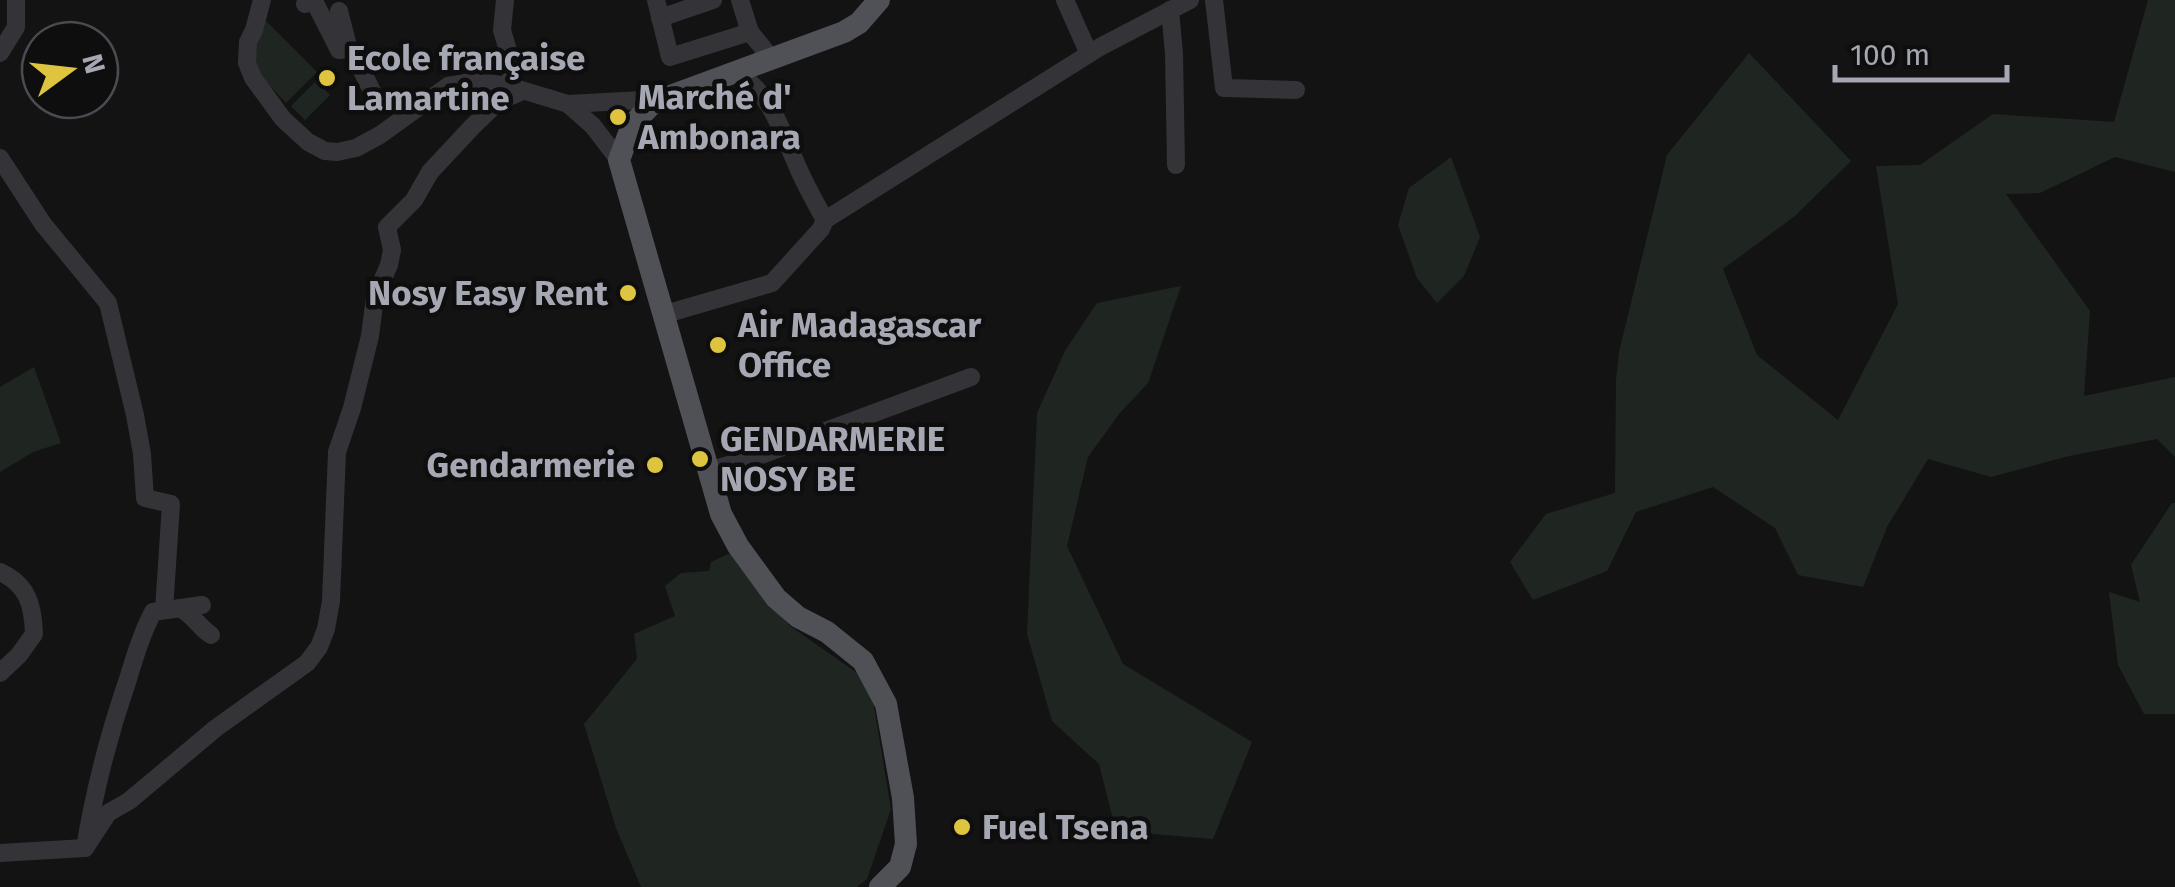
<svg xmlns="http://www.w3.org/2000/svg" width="2175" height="887" viewBox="0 0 2175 887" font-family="'Fira Sans',sans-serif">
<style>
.green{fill:#1f2621}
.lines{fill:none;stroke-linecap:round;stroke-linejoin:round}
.minor{stroke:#343438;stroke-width:18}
.major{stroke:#505157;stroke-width:22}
.poi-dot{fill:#dfc43f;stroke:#0e0e0f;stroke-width:4}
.labels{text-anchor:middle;stroke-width:9;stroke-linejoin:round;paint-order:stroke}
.poi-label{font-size:35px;font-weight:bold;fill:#a5a7b3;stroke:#0e0e0f;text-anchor:start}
</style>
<rect width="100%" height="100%" fill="#131314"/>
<g class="green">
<path d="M 2148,0 L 2175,0 L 2175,172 L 2115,157 L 2040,193 L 2006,194 L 2090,311 L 2084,396 L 2175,377 L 2175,457 L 2157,439 L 2069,456 L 1991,477 L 1928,459 L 1887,527 L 1863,587 L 1798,575 L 1775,528 L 1713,487 L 1636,512 L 1607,571 L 1533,600 L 1510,562 L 1546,514 L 1615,493 L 1616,380 L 1619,352 L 1667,155 L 1749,53 L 1851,161 L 1795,216 L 1723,269 L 1757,355 L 1838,420 L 1898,304 L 1876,166 L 1920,165 L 1993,114 L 2114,122 Z"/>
<path d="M 266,21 L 317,72 L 286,103 L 254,69 L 252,50 Z"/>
<path d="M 316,81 L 330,95 L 305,120 L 291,106 Z"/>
<path d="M 1451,157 L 1480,237 L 1464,276 L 1437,303 L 1417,278 L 1398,225 L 1409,188 Z"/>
<path d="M 1181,286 L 1148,383 L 1119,414 L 1088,457 L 1067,546 L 1123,664 L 1252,742 L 1213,839 L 1116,831 L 1099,764 L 1052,721 L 1027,634 L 1037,413 L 1065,351 L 1097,303 Z"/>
<path d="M 34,367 L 61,443 L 33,452 L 0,472 L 0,387 Z"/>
<path d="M 2172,503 L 2175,503 L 2175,714 L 2144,714 L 2118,665 L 2109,592 L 2140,602 L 2131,565 Z"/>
<path d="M 739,549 L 755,583 L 790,626 L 870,682 L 891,809 L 867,879 L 857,887 L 641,887 L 616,828 L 584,724 L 637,659 L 634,634 L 675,616 L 665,586 L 681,573 L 709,571 L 711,562 Z"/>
</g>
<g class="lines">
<g class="minor">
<path d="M 262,0 L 254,30 L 248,42 L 247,63 L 253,78 L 283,119 L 308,142 L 325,151 L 337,152 L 356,148 L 380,135 L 448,86 L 478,81 L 512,87 L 568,104 L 661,99"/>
<path d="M 505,0 L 502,30 L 509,54 L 512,87"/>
<path d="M 656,0 L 670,57 L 750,32 L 771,58"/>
<path d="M 740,0 L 750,32"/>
<path d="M 1065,0 L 1089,54"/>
<path d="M 1214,0 L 1224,88 L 1296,90"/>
<path d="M 305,4 L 314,1 L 339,50 L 351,49 L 375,97"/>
<path d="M 1170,10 L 1174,53 L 1176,165"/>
<path d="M 339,11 L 349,50"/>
<path d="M 660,18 L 713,0"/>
<path d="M 0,53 L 16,27 L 16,0"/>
<path d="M 734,72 C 771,90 783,135 799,170 C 807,188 816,204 825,220"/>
<path d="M 568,104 L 593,126 L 619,160"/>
<path d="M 0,158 L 43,224 L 108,303 L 135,415 L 142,454 L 145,498 L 171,504 L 164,610"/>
<path d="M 662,315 L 772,283 L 821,229 L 825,220 L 1100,47 L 1190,0"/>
<path d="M 708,471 L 761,455 L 971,377"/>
<path d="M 0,572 C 28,585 33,605 34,634 L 19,655 L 0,673"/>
<path d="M 180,608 C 194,616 200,628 211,635"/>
<path d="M 85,848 L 108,813 L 129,801 L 216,728 L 307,663 L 319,647 L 326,629 L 331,601 L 337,452 L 352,408 L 370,336 L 375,297 L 389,265 L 392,250 L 387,227 L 414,200 L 430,172 L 472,127 L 499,101 L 523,91"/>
<path d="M 0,853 L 85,848 C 95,787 108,737 128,679 C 135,656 142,633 153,612 L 202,605"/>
</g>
<path class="major" d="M 879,0 L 859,23 L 844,32 L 662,99 L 651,105 L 632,125 L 619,160 L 721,514 L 738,546 L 776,598 L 798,617 L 827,632 L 863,661 L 886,704 L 903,798 L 906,844 L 900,867 L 880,887"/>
</g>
<g class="poi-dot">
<circle cx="327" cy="78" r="10"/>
<circle cx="618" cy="117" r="10"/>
<circle cx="628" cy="293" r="10"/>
<circle cx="718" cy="345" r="10"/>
<circle cx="700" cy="459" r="10"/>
<circle cx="655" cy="465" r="10"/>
<circle cx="962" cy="827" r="10"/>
</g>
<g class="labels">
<g class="poi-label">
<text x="347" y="70">Ecole française<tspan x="347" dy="40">Lamartine</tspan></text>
<text x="638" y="109">Marché d'<tspan x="638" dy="40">Ambonara</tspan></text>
<text x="608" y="305" text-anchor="end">Nosy Easy Rent</text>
<text x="738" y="337">Air Madagascar<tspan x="738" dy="40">Office</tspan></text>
<text x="720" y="451">GENDARMERIE<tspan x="720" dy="40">NOSY BE</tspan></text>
<text x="635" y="477" text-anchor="end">Gendarmerie</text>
<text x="982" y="839">Fuel Tsena</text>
</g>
</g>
<g transform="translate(70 70) rotate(75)"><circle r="48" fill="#0e0e0f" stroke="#4a4b51" stroke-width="2.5"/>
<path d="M0-8L18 38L0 25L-18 38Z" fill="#dfc43f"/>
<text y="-15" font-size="28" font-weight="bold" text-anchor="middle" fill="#a5a7b3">N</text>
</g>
<path d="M1835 65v15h172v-15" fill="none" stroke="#a5a7b3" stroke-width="5"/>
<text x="1850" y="65" font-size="30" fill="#a5a7b3" stroke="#0e0e0f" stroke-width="8" paint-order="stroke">100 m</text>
</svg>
